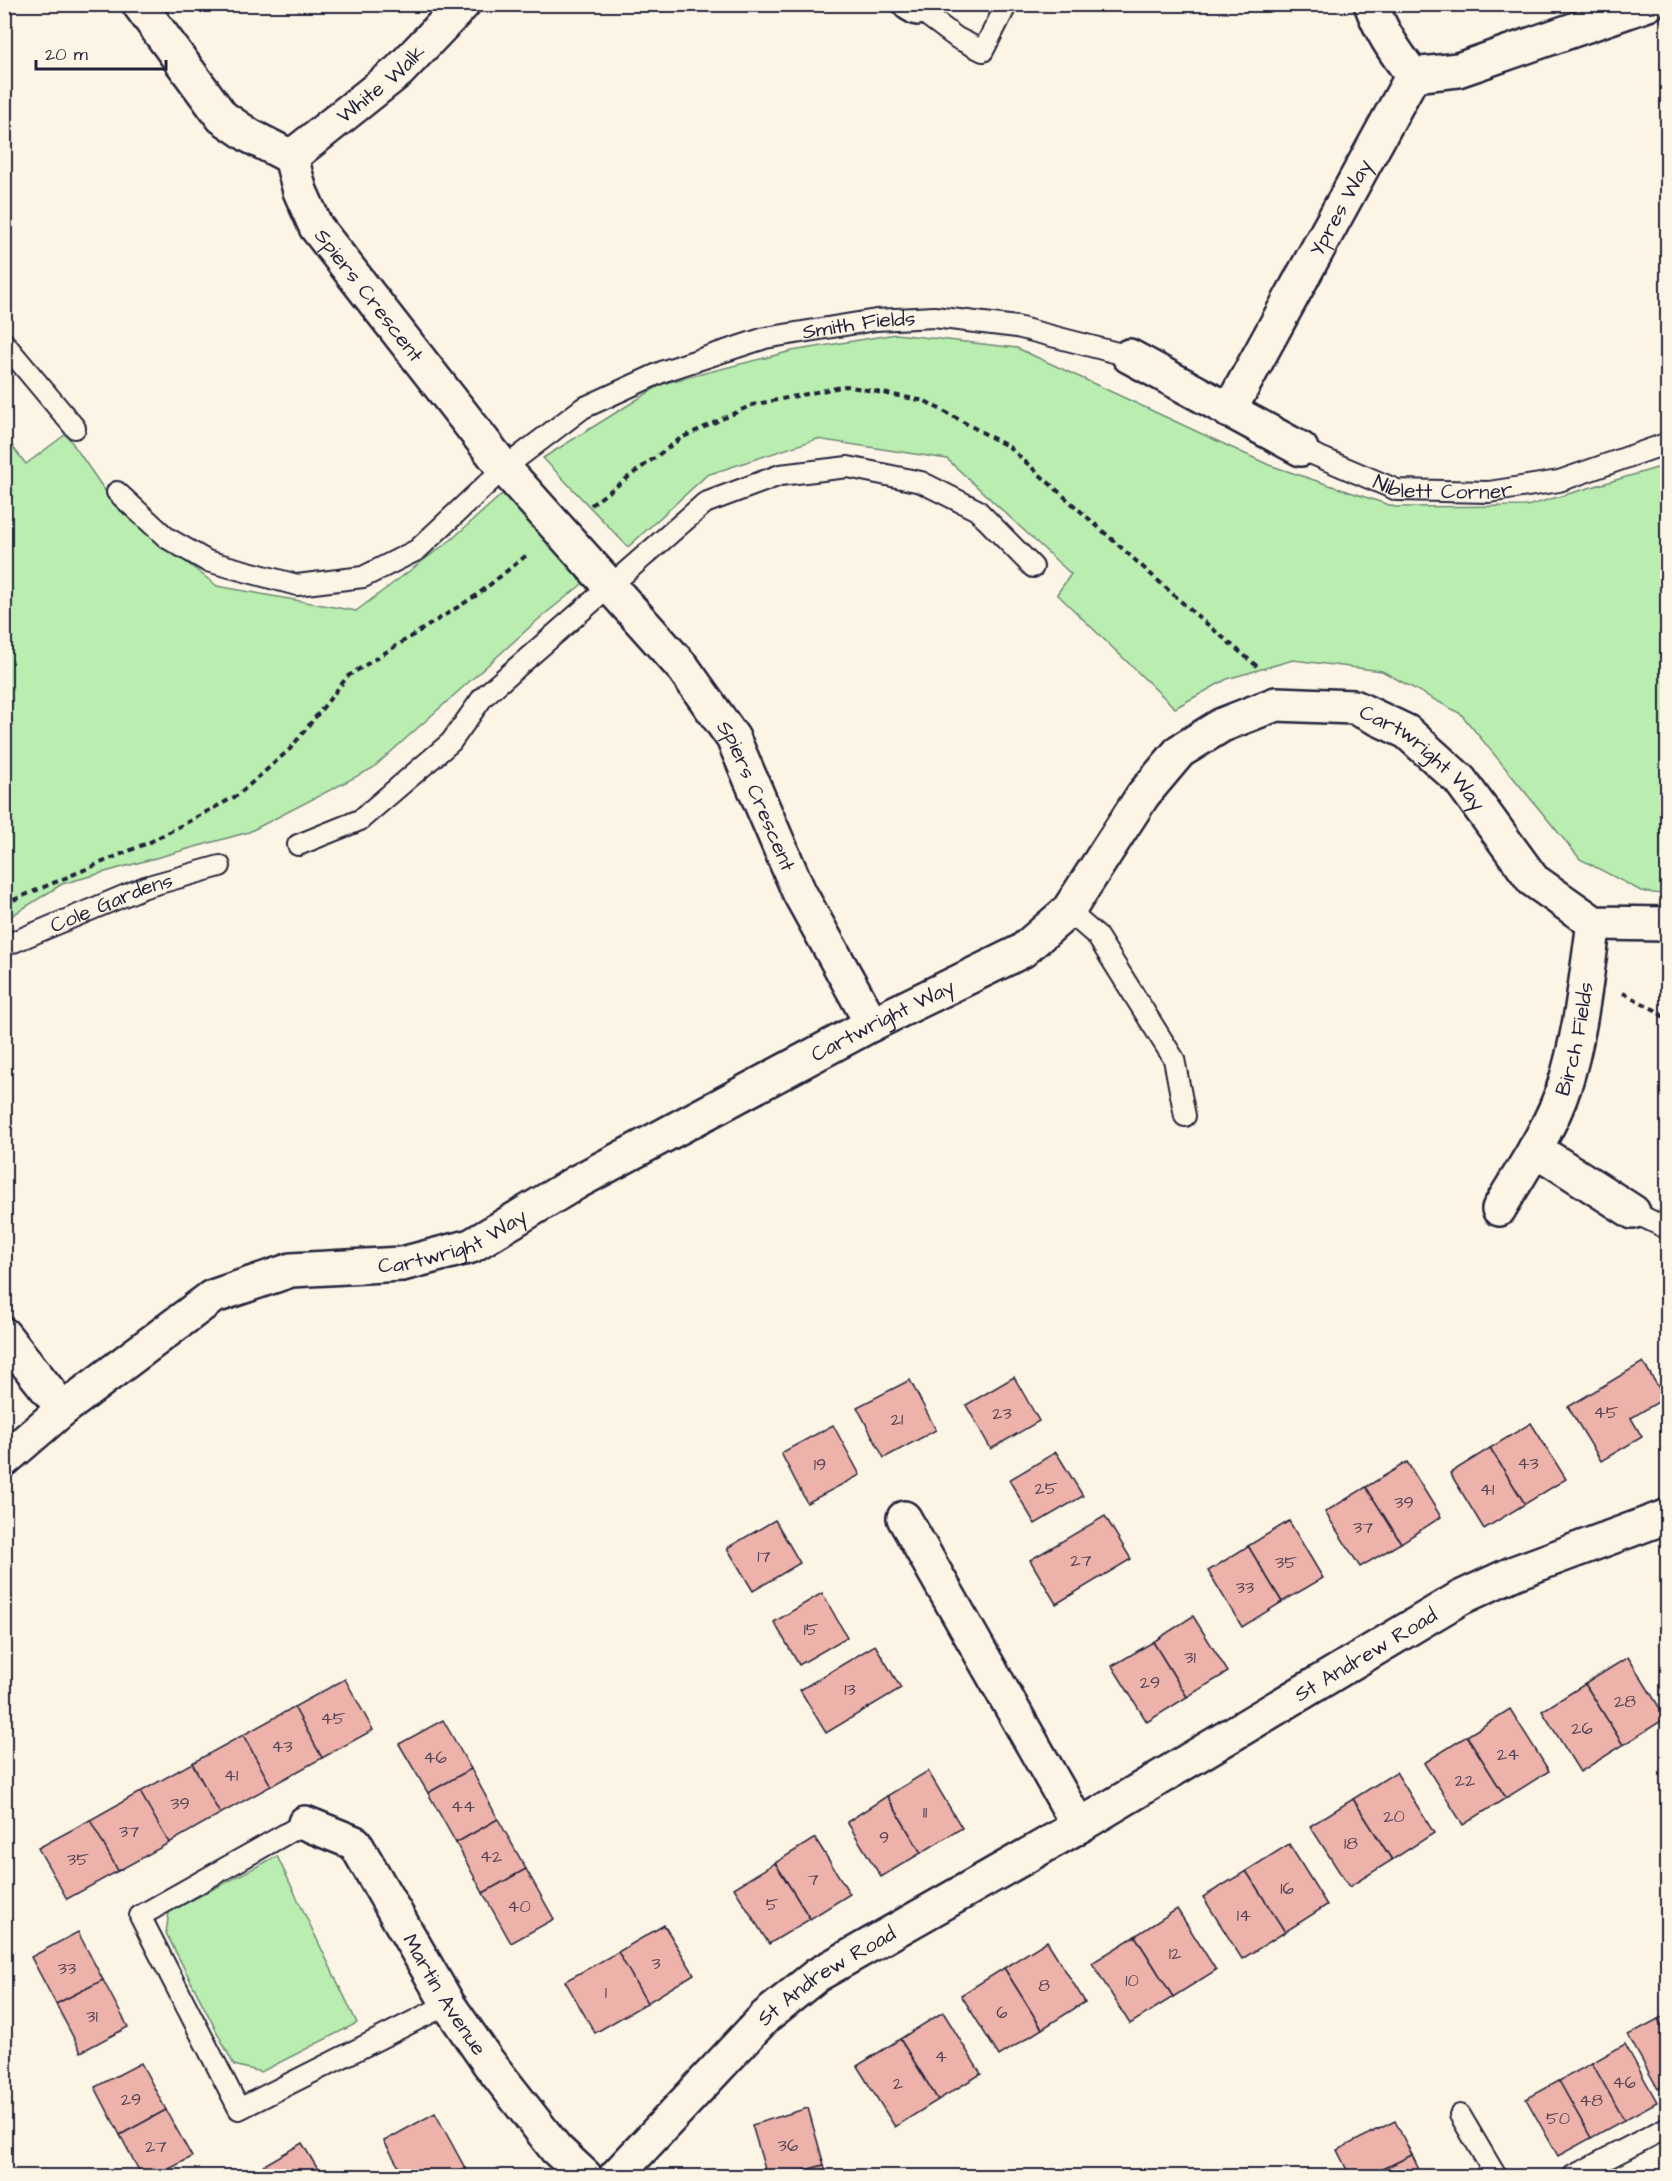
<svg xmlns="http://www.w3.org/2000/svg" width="1672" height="2181" viewBox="0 0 1672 2181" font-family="'Architects Daughter',sans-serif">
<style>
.green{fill:#b9eeb0;stroke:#6e8876;stroke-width:1.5}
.building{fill:#edb2aa;stroke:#22223b;stroke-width:1.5}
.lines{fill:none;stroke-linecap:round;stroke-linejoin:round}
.service-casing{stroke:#22223b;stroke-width:24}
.minor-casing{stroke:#22223b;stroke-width:38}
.path{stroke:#22223b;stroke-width:4;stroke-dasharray:6 4.5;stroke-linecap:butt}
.service{stroke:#fcf5e5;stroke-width:20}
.minor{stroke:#fcf5e5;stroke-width:33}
.labels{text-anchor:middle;stroke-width:4.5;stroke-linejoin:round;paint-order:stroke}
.number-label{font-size:18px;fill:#554657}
.street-label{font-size:21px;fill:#22223b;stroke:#fcf5e5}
</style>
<rect width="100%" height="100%" fill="#fcf5e5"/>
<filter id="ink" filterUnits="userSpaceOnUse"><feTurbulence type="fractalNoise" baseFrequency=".0167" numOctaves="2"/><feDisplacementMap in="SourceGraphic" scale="12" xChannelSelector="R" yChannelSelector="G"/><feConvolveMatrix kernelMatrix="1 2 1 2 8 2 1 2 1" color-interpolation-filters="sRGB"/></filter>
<g filter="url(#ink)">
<g class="green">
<path d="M 896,334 L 1017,348 L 1269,465 L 1395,507 L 1527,506 L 1667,465 L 1667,895 L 1641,891 L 1580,859 L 1461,714 L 1382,671 L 1293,660 L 1227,679 L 1175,708 L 1057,594 L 1071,574 L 947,459 L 817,439 L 707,475 L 628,547 L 543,458 L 662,384 L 792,351 Z"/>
<path d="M 66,434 L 117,508 L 217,586 L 356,611 L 452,539 L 509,488 L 591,577 L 540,618 L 373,768 L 249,832 L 62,884 L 5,920 L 5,437 L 26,464 Z"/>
<path d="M 277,1856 L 357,2023 L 261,2072 L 234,2065 L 166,1933 L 169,1912 Z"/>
</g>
<g class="building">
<path d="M 1643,1362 L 1665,1398 L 1631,1418 L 1642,1437 L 1601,1461 L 1568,1407 Z"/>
<path d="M 1014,1377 L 1039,1421 L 991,1449 L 966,1405 Z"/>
<path d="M 910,1380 L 936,1430 L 884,1458 L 857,1407 Z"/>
<path d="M 1531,1423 L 1566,1479 L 1525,1504 L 1490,1448 Z"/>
<path d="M 833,1425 L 860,1475 L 807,1503 L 781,1453 Z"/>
<path d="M 1490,1448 L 1525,1504 L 1484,1529 L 1450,1473 Z"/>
<path d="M 1056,1452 L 1083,1496 L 1035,1524 L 1009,1480 Z"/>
<path d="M 1407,1462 L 1441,1517 L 1401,1543 L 1366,1487 Z"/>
<path d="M 1366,1487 L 1401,1543 L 1360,1567 L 1325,1512 Z"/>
<path d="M 1105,1516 L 1131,1559 L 1056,1604 L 1030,1560 Z"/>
<path d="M 775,1520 L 800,1563 L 753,1591 L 727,1548 Z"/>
<path d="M 1289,1521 L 1323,1578 L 1282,1602 L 1248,1546 Z"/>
<path d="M 1248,1546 L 1282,1602 L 1242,1627 L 1208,1571 Z"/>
<path d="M 822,1593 L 847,1637 L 799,1665 L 774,1622 Z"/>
<path d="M 1193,1616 L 1228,1672 L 1187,1697 L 1153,1642 Z"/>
<path d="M 1153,1642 L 1187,1697 L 1147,1722 L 1112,1666 Z"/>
<path d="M 875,1645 L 901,1688 L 826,1733 L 800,1690 Z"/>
<path d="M 1628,1657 L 1666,1718 L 1623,1745 L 1585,1684 Z"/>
<path d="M 345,1679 L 373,1730 L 322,1758 L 294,1707 Z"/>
<path d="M 1585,1684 L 1623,1745 L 1580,1772 L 1542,1711 Z"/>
<path d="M 294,1707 L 322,1758 L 271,1786 L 243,1735 Z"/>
<path d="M 1510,1709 L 1549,1771 L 1506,1798 L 1467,1736 Z"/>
<path d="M 443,1720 L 471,1769 L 428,1793 L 399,1744 Z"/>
<path d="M 243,1735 L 271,1786 L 220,1814 L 192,1763 Z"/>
<path d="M 1467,1736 L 1506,1798 L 1463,1825 L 1424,1763 Z"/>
<path d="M 192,1763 L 220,1814 L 169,1843 L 140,1792 Z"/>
<path d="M 471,1769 L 498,1819 L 456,1843 L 428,1793 Z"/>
<path d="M 928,1771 L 962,1828 L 921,1853 L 887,1796 Z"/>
<path d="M 1396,1772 L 1434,1833 L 1392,1860 L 1353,1799 Z"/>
<path d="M 140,1792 L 169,1843 L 118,1871 L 90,1820 Z"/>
<path d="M 887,1796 L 921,1853 L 881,1877 L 847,1822 Z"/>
<path d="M 1353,1799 L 1392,1860 L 1349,1887 L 1310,1826 Z"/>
<path d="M 498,1819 L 526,1869 L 483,1893 L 456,1843 Z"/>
<path d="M 90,1820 L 118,1871 L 67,1899 L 38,1848 Z"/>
<path d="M 815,1838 L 850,1894 L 810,1919 L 775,1863 Z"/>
<path d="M 1289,1844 L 1327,1905 L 1285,1932 L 1246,1871 Z"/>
<path d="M 775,1863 L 810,1919 L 769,1944 L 734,1888 Z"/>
<path d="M 526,1869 L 554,1919 L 511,1943 L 483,1893 Z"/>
<path d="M 1246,1871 L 1285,1932 L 1242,1959 L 1203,1897 Z"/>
<path d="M 1177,1909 L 1216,1970 L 1173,1997 L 1135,1936 Z"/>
<path d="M 664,1925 L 694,1974 L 647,2003 L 618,1952 Z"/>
<path d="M 78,1932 L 103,1980 L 56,2004 L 31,1957 Z"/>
<path d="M 1135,1936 L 1173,1997 L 1130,2024 L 1092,1963 Z"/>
<path d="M 1047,1941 L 1085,2002 L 1042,2029 L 1004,1968 Z"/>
<path d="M 618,1952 L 647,2003 L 595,2033 L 565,1981 Z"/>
<path d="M 1004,1968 L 1042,2029 L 999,2056 L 961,1995 Z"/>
<path d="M 103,1980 L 128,2027 L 81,2052 L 56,2004 Z"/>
<path d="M 943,2012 L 981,2074 L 938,2100 L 900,2039 Z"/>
<path d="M 1668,2013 L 1668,2037 L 1658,2019 Z"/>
<path d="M 1658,2019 L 1668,2037 L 1668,2083 L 1658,2089 L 1628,2035 Z"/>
<path d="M 900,2039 L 938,2100 L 895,2127 L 857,2066 Z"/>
<path d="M 1625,2044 L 1657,2102 L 1624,2120 L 1592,2063 Z"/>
<path d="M 141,2063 L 166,2110 L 120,2135 L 95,2087 Z"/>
<path d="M 1592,2063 L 1624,2120 L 1591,2138 L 1559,2081 Z"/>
<path d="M 1559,2081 L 1591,2138 L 1558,2156 L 1526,2099 Z"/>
<path d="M 808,2108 L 824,2165 L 784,2176 L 767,2176 L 752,2125 Z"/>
<path d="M 166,2110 L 192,2157 L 156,2176 L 142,2176 L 120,2135 Z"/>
<path d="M 435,2113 L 465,2168 L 449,2176 L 404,2176 L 384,2141 Z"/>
<path d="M 1395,2121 L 1412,2155 L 1369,2176 L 1350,2176 L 1337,2150 Z"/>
<path d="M 302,2143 L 322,2176 L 257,2176 L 254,2171 Z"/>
<path d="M 1412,2155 L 1422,2176 L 1369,2176 Z"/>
<path d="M 824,2165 L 828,2176 L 784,2176 Z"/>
<path d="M 465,2168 L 470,2176 L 449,2176 Z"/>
</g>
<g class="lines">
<defs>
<g id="service">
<path d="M 917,8 L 957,38 L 983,51 L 1007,4"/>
<path d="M 4,343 L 75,428"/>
<path id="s1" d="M 1301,449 L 1397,490 L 1489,492 L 1559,481 L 1668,443"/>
<path id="s2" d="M 117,492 L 167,538 L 207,561 L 297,585 L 363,577 L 417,550 L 504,468 L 583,408 L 664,371 L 765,338 L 876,320 L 934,317 L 1017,327 L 1129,356"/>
<path d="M 298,845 L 360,820 L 451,742 L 483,697 L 705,503 L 780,475 L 848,467 L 921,482 L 977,510 L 1033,567"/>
<path d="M 1068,911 L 1097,936 L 1174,1059 L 1185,1116"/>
<path id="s3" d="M 4,946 L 145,887 L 220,866"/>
<path d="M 1633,1212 L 1668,1229"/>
<path d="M 305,1823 L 140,1916 L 239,2109 L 448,2004"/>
<path d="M 1460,2115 L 1496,2176"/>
<path d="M 1573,2176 L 1668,2127"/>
</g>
<g id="minor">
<path id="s4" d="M 139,4 L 222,117 L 250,136 L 291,157 L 300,191 L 316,227 L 504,468 L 684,669 L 733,738 L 799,892 L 872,1024"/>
<path d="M 910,4 L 917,8"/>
<path d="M 1371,4 C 1381,32 1395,53 1413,75"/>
<path d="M 1413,75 L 1458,70 L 1648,4"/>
<path id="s5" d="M 291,157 L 399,71 L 463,4"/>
<path d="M 1129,356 L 1301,449"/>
<path id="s6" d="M 1229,411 L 1413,75"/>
<path d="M 1535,1149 L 1633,1212"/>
<path id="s7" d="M 1499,1209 C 1522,1170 1550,1130 1564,1087 C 1581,1034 1586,977 1594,923"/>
<path d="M 4,1335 L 63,1409"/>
<path id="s8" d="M 4,1460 L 63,1409 L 212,1297 L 291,1270 L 402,1264 L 471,1246 L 577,1182 L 872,1024 L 1022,951 L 1068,911 L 1143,795 L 1180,751 L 1222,725 L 1276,704 L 1354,707 L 1407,732 L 1460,780 L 1533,880 L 1594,923 L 1668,924"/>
<path d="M 904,1518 L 1079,1826"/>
<path id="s9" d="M 305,1823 L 355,1843 L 448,2004 L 488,2062 L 556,2149 L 585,2176"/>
<path id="s10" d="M 616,2176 L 766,2016 L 817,1975 L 1079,1826 L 1460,1598 L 1514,1573 L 1668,1516"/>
</g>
</defs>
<use href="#service" class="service-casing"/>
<use href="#minor" class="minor-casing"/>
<g class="path">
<path d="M 591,505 L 681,438 L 752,405 L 846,386 L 925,401 L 1009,447 L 1194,613 L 1259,668"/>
<path d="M 4,904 L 152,841 L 238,795 L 290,749 L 348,676 L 477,595 L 528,554"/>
<path d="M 1623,993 L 1659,1012 L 1668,1024"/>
</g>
<use href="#service" class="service"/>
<use href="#minor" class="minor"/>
</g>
</g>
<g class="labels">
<g class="number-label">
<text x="1606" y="1418">45</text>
<text x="1002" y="1419">23</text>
<text x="897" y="1425">21</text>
<text x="1528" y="1469">43</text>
<text x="820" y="1470">19</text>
<text x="1046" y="1494">25</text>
<text x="1487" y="1495">41</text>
<text x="1404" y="1508">39</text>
<text x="1363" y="1533">37</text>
<text x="764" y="1562">17</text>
<text x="1081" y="1566">27</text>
<text x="1286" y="1568">35</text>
<text x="1245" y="1593">33</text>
<text x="811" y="1635">15</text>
<text x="1190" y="1663">31</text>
<text x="1150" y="1688">29</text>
<text x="850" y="1695">13</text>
<text x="1625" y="1707">28</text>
<text x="333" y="1724">45</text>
<text x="1582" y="1734">26</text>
<text x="282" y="1752">43</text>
<text x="1508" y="1760">24</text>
<text x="435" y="1763">46</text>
<text x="231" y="1781">41</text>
<text x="1465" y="1786">22</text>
<text x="180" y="1809">39</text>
<text x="463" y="1812">44</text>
<text x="925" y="1818">11</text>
<text x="1394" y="1822">20</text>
<text x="129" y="1837">37</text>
<text x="884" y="1843">9</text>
<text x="1351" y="1849">18</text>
<text x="491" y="1862">42</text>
<text x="78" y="1865">35</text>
<text x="813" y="1885">7</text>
<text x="1287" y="1894">16</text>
<text x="772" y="1910">5</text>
<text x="519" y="1912">40</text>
<text x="1244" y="1921">14</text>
<text x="1175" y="1959">12</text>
<text x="656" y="1969">3</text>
<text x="67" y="1974">33</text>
<text x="1132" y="1986">10</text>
<text x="1044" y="1991">8</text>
<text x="606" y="1998">1</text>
<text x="1002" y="2018">6</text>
<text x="92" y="2022">31</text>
<text x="941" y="2062">4</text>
<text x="1624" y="2088">46</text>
<text x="898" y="2089">2</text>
<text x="131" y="2105">29</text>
<text x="1591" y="2106">48</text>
<text x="1558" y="2124">50</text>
<text x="788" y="2151">36</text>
<text x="156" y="2152">27</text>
</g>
<g class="street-label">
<text dy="7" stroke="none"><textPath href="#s5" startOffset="116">White Walk</textPath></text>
<text dy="7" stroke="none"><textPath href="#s6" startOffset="232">Ypres Way</textPath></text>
<text dy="7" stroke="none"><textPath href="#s4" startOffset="381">Spiers Crescent</textPath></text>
<text dy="7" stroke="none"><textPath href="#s2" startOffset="843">Smith Fields</textPath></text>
<text dy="7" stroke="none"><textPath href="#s1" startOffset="150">Niblett Corner</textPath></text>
<text dy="7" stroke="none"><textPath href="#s8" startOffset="1684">Cartwright Way</textPath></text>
<text dy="7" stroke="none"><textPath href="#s4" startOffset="1017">Spiers Crescent</textPath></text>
<text dy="7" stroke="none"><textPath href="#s3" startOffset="116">Cole Gardens</textPath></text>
<text dy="7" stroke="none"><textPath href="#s8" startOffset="1000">Cartwright Way</textPath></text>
<text dy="7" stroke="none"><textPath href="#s7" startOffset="188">Birch Fields</textPath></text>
<text dy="7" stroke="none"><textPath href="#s8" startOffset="514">Cartwright Way</textPath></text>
<text dy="7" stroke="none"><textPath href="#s10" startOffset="920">St Andrew Road</textPath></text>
<text dy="7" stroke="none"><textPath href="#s10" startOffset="292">St Andrew Road</textPath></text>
<text dy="7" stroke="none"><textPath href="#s9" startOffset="230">Martin Avenue</textPath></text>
</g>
</g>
<rect width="1672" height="2181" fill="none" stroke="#fcf5e5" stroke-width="24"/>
<rect x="12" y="12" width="1648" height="2157" fill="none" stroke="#22223b" stroke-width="2" filter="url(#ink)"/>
<path d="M36 60v9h130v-9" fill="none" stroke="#22223b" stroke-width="3"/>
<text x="45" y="60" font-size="18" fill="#22223b" stroke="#fcf5e5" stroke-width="4.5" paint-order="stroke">20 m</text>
</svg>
